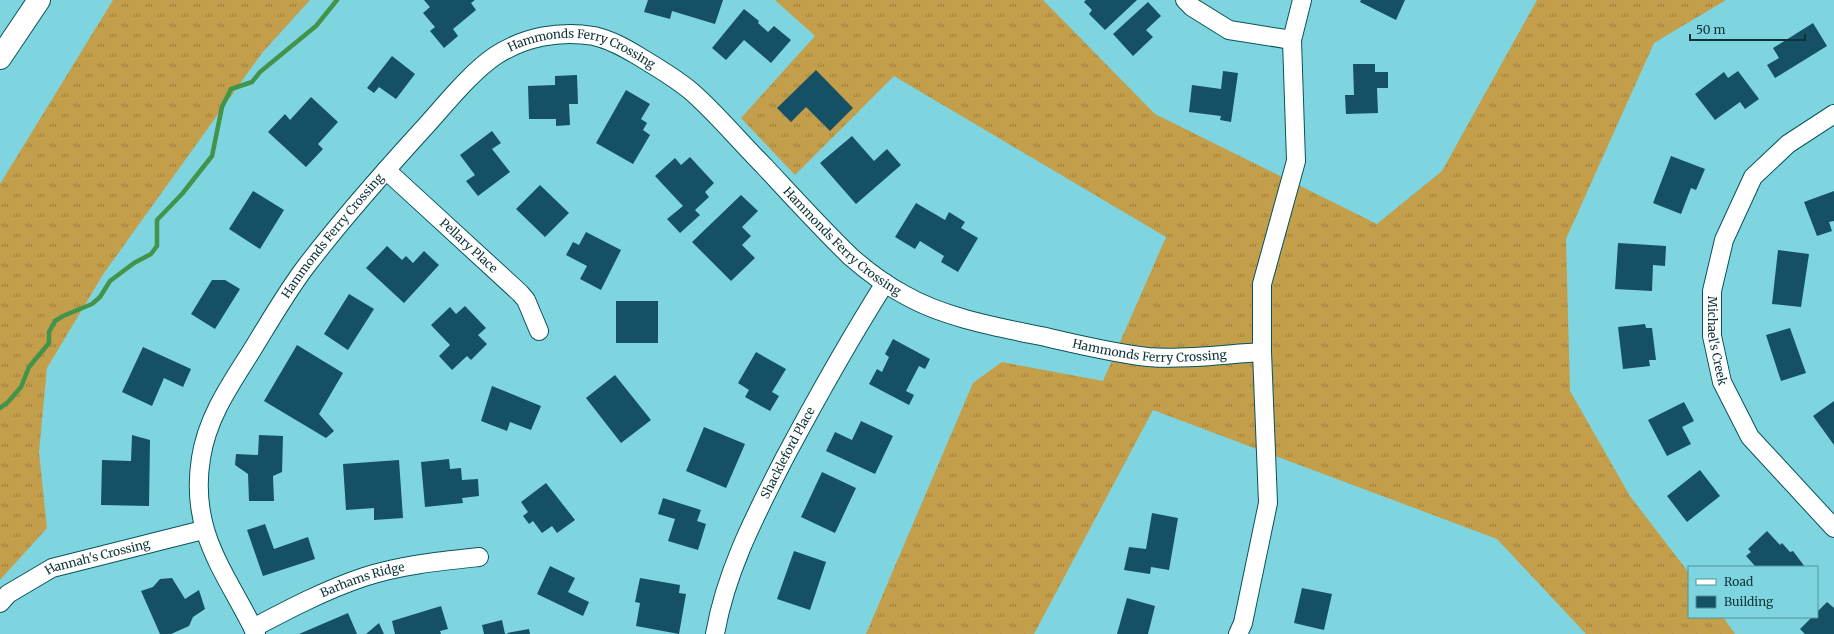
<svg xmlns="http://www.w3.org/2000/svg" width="1834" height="634" viewBox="0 0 1834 634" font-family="Merriweather,serif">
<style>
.grass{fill:url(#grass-tufts)}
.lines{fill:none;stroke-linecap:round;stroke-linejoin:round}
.stream{stroke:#419449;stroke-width:4.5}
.building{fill:#155064}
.street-casing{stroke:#07545b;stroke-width:20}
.secondary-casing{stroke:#07545b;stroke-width:24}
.street{stroke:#fff;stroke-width:18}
.secondary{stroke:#fff;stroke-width:22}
.labels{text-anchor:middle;stroke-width:4;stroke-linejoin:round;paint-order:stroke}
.street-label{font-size:12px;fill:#0d3337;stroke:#7fd5df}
</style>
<defs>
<pattern id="grass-tufts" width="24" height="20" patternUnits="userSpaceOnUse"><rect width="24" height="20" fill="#c39e4b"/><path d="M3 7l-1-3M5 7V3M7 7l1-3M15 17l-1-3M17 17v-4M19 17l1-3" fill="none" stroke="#9d813f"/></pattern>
</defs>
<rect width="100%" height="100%" fill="#7fd5df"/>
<g class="grass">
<path d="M 113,0 L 310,0 L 262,53 L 104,273 L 47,368 L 39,452 L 47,528 L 0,580 L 0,184 Z"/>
<path d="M 775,0 L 1043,0 L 1155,114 L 1377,224 L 1442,171 L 1537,0 L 1726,0 L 1654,43 L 1566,239 L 1570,391 L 1630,496 L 1689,573 L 1689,617 L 1723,617 L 1735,634 L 1586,634 L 1497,539 L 1153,410 L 1034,634 L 866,634 L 973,383 L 1002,362 L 1103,381 L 1166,237 L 894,76 L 795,175 L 741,118 L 815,36 Z"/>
</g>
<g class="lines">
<path class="stream" d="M 0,408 L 8,402 L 21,387 L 29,367 L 49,343 L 49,332 L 55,321 L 63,316 L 92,304 L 100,297 L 110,281 L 134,263 L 151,254 L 157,246 L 157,220 L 182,194 L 212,156 L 222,107 L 231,89 L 252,82 L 260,72 L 316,26 L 337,0"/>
</g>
<g class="building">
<path d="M 424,0 L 475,0 L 471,3 L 476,10 L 453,29 L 458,36 L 444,48 L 430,31 L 435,27 L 423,13 L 430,7 Z"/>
<path d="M 648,0 L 723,0 L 715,24 L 672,11 L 670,19 L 644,12 Z"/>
<path d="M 1086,0 L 1137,0 L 1105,30 L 1089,14 L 1092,10 L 1084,2 Z"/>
<path d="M 1361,0 L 1405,0 L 1396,20 L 1360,2 Z"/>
<path d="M 1148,2 L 1161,16 L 1146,30 L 1153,37 L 1133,56 L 1113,34 Z"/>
<path d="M 744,9 L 759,21 L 758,23 L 768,32 L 774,26 L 791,40 L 771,63 L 744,40 L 726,60 L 712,48 Z"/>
<path d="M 1813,23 L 1827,46 L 1775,78 L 1767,65 L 1779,58 L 1773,48 Z"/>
<path d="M 392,56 L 415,74 L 396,99 L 379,87 L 374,93 L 367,88 Z"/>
<path d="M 1353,64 L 1375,64 L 1375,72 L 1388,72 L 1388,88 L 1377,88 L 1378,113 L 1346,114 L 1345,95 L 1354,95 Z"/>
<path d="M 816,70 L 853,108 L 830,131 L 806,107 L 791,122 L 777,108 Z"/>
<path d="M 1223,71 L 1238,73 L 1231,122 L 1220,120 L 1221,116 L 1189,112 L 1192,85 L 1221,89 Z"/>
<path d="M 1738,71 L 1759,99 L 1745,109 L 1740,102 L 1715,120 L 1695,94 L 1724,72 L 1728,78 Z"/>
<path d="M 577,75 L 578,104 L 569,104 L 570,125 L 556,126 L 556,119 L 529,119 L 528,86 L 555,85 L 555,76 Z"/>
<path d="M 626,90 L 650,104 L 641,119 L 647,123 L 643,130 L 650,135 L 633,164 L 596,143 Z"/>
<path d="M 311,97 L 338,122 L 318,144 L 323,149 L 306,167 L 268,132 L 285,114 L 290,120 Z"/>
<path d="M 492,131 L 501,143 L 492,149 L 510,172 L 478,196 L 466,181 L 475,175 L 460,155 Z"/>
<path d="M 852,136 L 874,161 L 887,149 L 901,165 L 856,204 L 820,163 Z"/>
<path d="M 1671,156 L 1705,169 L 1696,190 L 1691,188 L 1681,214 L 1653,203 Z"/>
<path d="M 690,157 L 714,183 L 705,192 L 709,197 L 695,210 L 700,215 L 680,233 L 667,219 L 683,206 L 655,176 L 675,158 L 681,165 Z"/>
<path d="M 540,185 L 569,213 L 545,237 L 516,209 Z"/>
<path d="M 253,191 L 284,210 L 260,249 L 229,229 Z"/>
<path d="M 1834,191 L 1834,221 L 1829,222 L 1832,231 L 1817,236 L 1804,202 Z"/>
<path d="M 741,195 L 758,211 L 742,227 L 751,236 L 742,245 L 755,258 L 731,281 L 692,242 Z"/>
<path d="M 916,203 L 945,220 L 949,212 L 965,222 L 961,228 L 978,238 L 958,272 L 941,262 L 944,256 L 920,241 L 915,249 L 895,237 Z"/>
<path d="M 586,232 L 621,250 L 601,290 L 580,279 L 587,266 L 566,255 L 573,242 L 579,245 Z"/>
<path d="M 1618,243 L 1666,246 L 1665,266 L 1653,265 L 1652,291 L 1615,289 Z"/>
<path d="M 387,246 L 402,260 L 406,256 L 413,263 L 424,251 L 439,265 L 404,303 L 366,268 Z"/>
<path d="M 1778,250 L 1809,254 L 1801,307 L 1772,304 Z"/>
<path d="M 212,280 L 225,280 L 240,289 L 215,329 L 191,314 Z"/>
<path d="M 349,294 L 374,309 L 348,350 L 324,334 Z"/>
<rect x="616" y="301" width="42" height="42"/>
<path d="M 465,306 L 486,328 L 478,335 L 487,344 L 471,360 L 467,356 L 452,370 L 439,356 L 450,345 L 431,325 L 450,307 L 456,314 Z"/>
<path d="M 1645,324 L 1646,328 L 1652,328 L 1656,360 L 1649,360 L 1650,366 L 1623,369 L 1618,327 Z"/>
<path d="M 1790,328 L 1806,373 L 1781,381 L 1766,335 Z"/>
<path d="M 893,339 L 930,359 L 925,369 L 919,366 L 906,391 L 914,395 L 909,405 L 869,384 L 877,369 L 882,372 L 889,357 L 885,354 Z"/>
<path d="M 297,345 L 343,373 L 319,414 L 334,431 L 326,438 L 264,401 Z"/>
<path d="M 143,347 L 191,369 L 183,387 L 164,378 L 152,406 L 122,392 Z"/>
<path d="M 756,352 L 786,369 L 772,392 L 779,396 L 770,411 L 745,397 L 749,390 L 738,383 Z"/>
<path d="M 615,375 L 651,420 L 621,443 L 586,398 Z"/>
<path d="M 492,386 L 541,406 L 531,430 L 510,422 L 507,431 L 481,421 Z"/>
<path d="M 1834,401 L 1834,445 L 1813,416 Z"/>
<path d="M 1684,402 L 1694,421 L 1682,427 L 1691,444 L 1667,456 L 1648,420 Z"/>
<path d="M 861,421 L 893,436 L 875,474 L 826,451 L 835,432 L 852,440 Z"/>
<path d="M 704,427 L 745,444 L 726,488 L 686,471 Z"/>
<path d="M 132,435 L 150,440 L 149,506 L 101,505 L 102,460 L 131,461 Z"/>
<path d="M 259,435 L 283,436 L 282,472 L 273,476 L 274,501 L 249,501 L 248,474 L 235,465 L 236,454 L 258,455 Z"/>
<path d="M 449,459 L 450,469 L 461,468 L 462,480 L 478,479 L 479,496 L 462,498 L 463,503 L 425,507 L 421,462 Z"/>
<path d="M 399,460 L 403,518 L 374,520 L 374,508 L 346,510 L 343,464 Z"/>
<path d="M 1700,470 L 1720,496 L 1687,522 L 1667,496 Z"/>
<path d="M 822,472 L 856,488 L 835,533 L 801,517 Z"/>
<path d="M 546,483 L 575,520 L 557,533 L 552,526 L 542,533 L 533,521 L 529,524 L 523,516 L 528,512 L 521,502 Z"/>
<path d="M 663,498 L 701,510 L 697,521 L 706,524 L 698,550 L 668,541 L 675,519 L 658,514 Z"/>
<path d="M 1152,513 L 1178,518 L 1169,570 L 1151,567 L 1150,574 L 1124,570 L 1129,547 L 1146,549 Z"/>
<path d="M 265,524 L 274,549 L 308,537 L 315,559 L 263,576 L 247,530 Z"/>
<path d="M 1767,531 L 1780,545 L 1782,543 L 1790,552 L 1793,551 L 1805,567 L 1756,567 L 1746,556 L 1751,552 L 1748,549 Z"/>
<path d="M 794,551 L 826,562 L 810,610 L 777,599 Z"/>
<path d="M 550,566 L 575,578 L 568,592 L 589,602 L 583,616 L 537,594 Z"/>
<path d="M 172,578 L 185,599 L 199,590 L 205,609 L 193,617 L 189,626 L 171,634 L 160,634 L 141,591 L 153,587 L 160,579 Z"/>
<path d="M 640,578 L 680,585 L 679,593 L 686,594 L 679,634 L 636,626 L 640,603 L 635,602 Z"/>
<path d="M 1302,588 L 1332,594 L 1324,630 L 1294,623 Z"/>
<path d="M 1127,598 L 1155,606 L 1148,634 L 1117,634 Z"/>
<path d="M 1827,602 L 1834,608 L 1834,634 L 1805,634 L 1800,629 L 1812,617 L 1817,617 L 1817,612 Z"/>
<path d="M 441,606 L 448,629 L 440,631 L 441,634 L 395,634 L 392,621 Z"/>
<path d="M 348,613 L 357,634 L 299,634 Z"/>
<path d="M 502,620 L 505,634 L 484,634 L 482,625 Z"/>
<path d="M 379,623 L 384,634 L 366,634 Z"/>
<path d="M 529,629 L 530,634 L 508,634 L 507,633 Z"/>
</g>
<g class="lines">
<defs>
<g id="street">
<path d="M 1185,0 L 1192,7 L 1229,30 L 1292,40"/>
<path id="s1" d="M 1834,114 L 1788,144 L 1753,177 L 1724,240 L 1712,291 L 1712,336 L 1722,382 L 1750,437 L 1834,528"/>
<path id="s2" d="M 386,170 L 520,293 L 526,300 L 539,331"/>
<path id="s3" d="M 0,603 L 8,594 L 52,568 L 203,530"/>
<path id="s4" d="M 253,628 C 289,609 325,590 364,577 C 400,565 441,561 479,557"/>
<path id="s5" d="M 256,634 C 226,572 189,533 201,458 C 207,419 228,388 249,355 C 267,326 284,296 304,269 C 341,220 382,174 423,129 C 444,106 470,73 495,56 C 524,37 559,30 594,36 C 611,40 625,48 640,57 C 658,68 677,79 692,92 C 718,115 740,142 764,166 C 793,197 821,228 851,257 C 867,271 884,284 903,294 C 942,317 996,327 1041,336 C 1076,344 1112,353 1148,357 C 1184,360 1226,354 1262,352"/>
<path id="s6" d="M 715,634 C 726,571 755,516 784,459 C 816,399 849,340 885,283"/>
<path d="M 1238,634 L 1243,623 L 1268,503 L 1262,352 L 1262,284 L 1296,161 L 1292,40 L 1302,0"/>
</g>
<path id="secondary" d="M 0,58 L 39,0"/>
</defs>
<use href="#street" class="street-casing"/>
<use href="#secondary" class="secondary-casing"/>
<use href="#street" class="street"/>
<use href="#secondary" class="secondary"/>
</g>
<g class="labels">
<g class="street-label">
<text dy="4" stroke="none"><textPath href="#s5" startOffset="785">Hammonds Ferry Crossing</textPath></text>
<text dy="4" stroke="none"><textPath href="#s5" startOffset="449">Hammonds Ferry Crossing</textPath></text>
<text dy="4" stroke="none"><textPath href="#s5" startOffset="1121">Hammonds Ferry Crossing</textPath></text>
<text dy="4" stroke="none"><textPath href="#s2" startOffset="112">Pellary Place</textPath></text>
<text dy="4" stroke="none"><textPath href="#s1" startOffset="275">Michael's Creek</textPath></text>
<text dy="4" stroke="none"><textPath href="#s5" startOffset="1457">Hammonds Ferry Crossing</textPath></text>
<text dy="4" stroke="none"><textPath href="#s6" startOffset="196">Shackleford Place</textPath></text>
<text dy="4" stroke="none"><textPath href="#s3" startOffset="110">Hannah's Crossing</textPath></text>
<text dy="4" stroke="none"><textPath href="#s4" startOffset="120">Barhams Ridge</textPath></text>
</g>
</g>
<rect x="1688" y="566" width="130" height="52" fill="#7fd5df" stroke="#51949c"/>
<rect x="1696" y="579" width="20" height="6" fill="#ffffff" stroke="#51949c"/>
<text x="1724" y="586" font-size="12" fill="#0d3337">Road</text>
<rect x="1696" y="596" width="20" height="12" fill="#155064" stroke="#51949c"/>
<text x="1724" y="606" font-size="12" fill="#0d3337">Building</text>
<path d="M1690 34v6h115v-6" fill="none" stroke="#0d3337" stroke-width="2"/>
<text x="1696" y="34" font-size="12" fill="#0d3337" stroke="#7fd5df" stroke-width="3" paint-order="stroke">50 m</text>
</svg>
